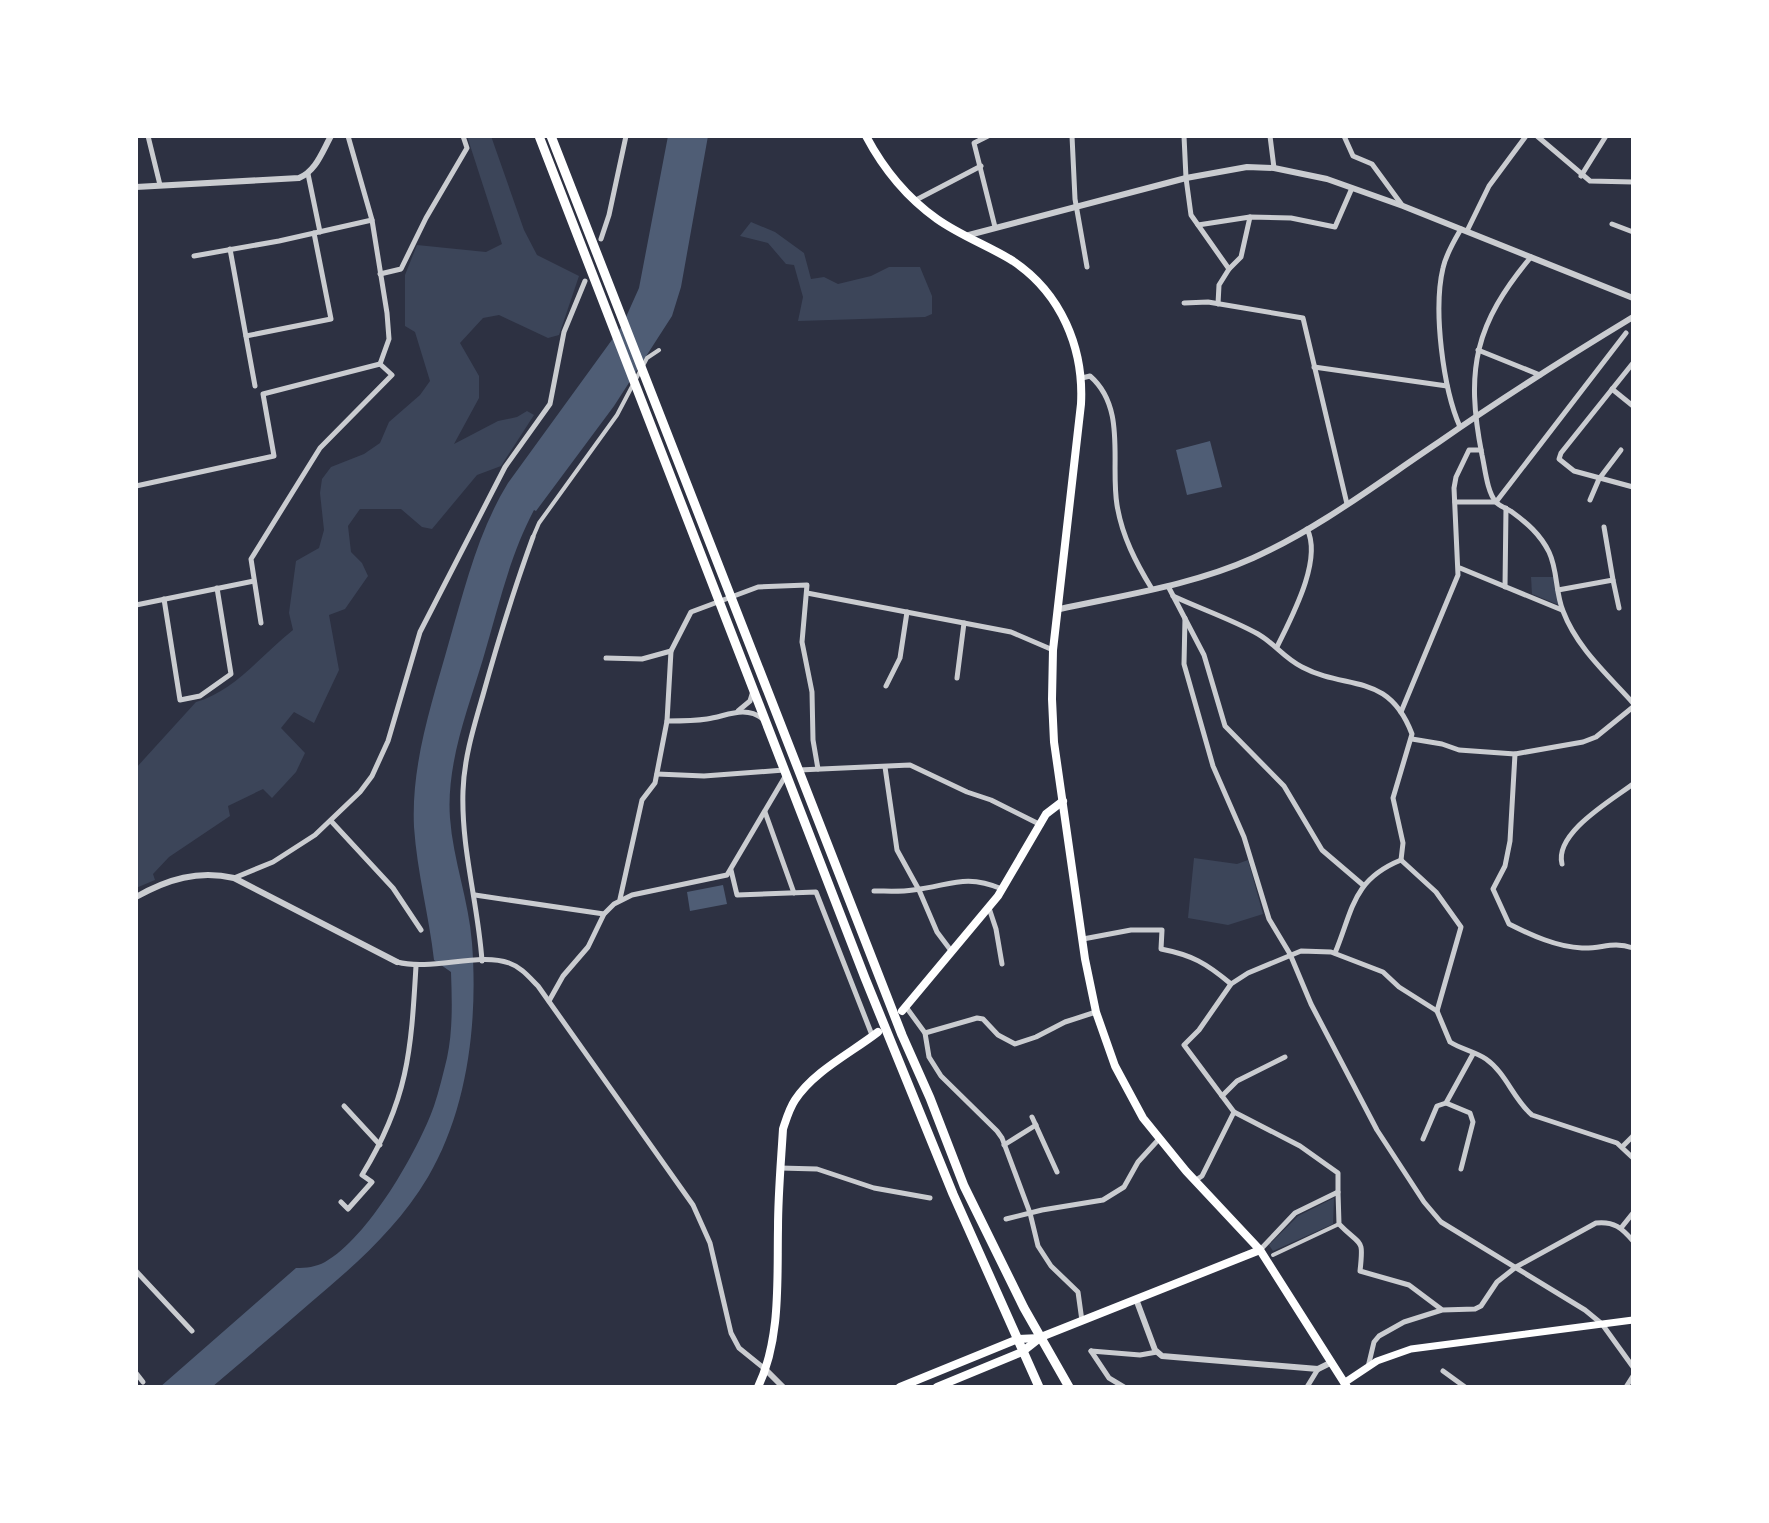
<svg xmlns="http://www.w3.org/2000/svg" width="1769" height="1523" viewBox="0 0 1769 1523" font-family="'Varela Round',sans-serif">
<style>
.green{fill:#3c4559}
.water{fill:#4f5d75}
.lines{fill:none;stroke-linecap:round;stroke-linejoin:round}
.pedestrian{stroke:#caccd0;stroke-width:4}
.minor{stroke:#caccd0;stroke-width:5}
.tertiary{stroke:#caccd0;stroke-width:6}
.secondary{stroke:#fff;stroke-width:7}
.primary{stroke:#fff;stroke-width:8}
.trunk{stroke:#fff;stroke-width:9}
</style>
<rect width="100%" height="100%" fill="#2d3142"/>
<g class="green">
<path d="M 467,136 L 491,136 L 524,230 L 537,255 L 579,276 L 559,335 L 548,338 L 499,315 L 483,318 L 460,343 L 479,376 L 479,398 L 454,444 L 498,421 L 517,417 L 527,411 L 534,415 L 501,466 L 477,475 L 432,529 L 422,527 L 401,509 L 360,509 L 348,526 L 351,552 L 362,563 L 368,576 L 345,609 L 329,615 L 339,670 L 314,723 L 294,712 L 281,728 L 305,753 L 296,772 L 272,798 L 263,789 L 228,806 L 230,816 L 169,857 L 153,874 L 155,880 L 136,888 L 136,768 L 196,702 C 235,691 262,654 293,630 L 289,613 L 296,561 L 319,548 L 324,530 L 320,493 L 322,479 L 331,467 L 364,454 L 380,443 L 389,422 L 420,395 L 430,381 L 415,332 L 405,326 L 405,275 L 417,245 L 486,252 L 502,244 Z"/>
<path d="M 751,222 L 775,232 L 804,253 L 811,279 L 824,277 L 838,284 L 871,276 L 889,267 L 920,267 L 932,296 L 932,314 L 925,317 L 798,321 L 803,297 L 794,265 L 786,264 L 768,243 L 740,236 Z"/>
<path d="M 1531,577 L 1554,577 L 1559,605 L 1532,594 Z"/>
<path d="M 1194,858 L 1237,864 L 1248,860 L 1263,914 L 1228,925 L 1188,918 Z"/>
<path d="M 1334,1198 L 1333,1224 L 1273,1251 L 1269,1245 L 1298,1216 Z"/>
</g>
<g class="water">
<path d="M 668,136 L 708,136 L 681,287 L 672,316 L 614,406 L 536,511 L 534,510 C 509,557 498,609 483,659 C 468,709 446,764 450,818 C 453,860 469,901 472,943 C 478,1021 468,1109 428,1177 C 397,1229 354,1266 309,1304 C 277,1332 245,1359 212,1387 L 160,1387 L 296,1268 C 306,1268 316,1267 325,1262 C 368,1238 418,1151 434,1106 C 439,1091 443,1074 447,1058 C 453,1030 452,1001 451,972 L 434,960 C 429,916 417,872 414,827 C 411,763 432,703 449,642 C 465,587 478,532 508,483 L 622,326 L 639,288 Z"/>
<path d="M 1210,441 L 1222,487 L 1187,495 L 1176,450 Z"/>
<path d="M 723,885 L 727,904 L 690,911 L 687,892 Z"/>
</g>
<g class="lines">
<g class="pedestrian">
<path d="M 533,537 L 539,523 L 617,415 L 647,358 L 659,350"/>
<path d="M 1273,1255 L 1339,1224"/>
</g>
<g class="minor">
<path d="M 148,136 L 160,185"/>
<path d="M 988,136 L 974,143 L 995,227"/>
<path d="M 1072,136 L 1075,199 L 1087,267"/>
<path d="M 1184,136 L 1186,178 L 1191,215 L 1229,269 L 1219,285 L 1218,304"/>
<path d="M 1270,136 L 1274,168"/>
<path d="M 1344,136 L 1353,156 L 1372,164 L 1402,205"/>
<path d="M 1537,136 L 1590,181 L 1633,182"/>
<path d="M 308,174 L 320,232"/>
<path d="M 1581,176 L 1606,136"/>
<path d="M 914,201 L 981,166"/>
<path d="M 1612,224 L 1633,232"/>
<path d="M 1198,225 L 1250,217 L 1291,218 L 1335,227 L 1352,188"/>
<path d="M 1467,231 L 1489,186 L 1526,136"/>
<path d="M 601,239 L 609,215 L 626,136"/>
<path d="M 230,249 L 255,386"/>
<path d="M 194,256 L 279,241 L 372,220"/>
<path d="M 1531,257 C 1475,324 1465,369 1482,455 C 1485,468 1487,492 1496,502 C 1499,506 1508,509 1512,512 C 1527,523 1540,534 1549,552 C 1558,571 1555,591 1563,611 C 1577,648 1607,674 1633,703"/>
<path d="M 1229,269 L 1241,257 L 1250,217"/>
<path d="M 380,274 L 401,269 L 426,218 L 467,148 L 463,136"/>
<path d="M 1184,303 L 1208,302 L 1303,318 L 1347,504"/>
<path d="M 246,336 L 331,319 L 314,233"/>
<path d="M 1478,350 L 1540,375"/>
<path d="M 1633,363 L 1561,453 L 1559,459 L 1574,471 L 1633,487"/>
<path d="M 1314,367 L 1447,386"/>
<path d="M 1082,378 L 1090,376 C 1127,408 1110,463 1117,505 C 1122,536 1136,563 1152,589"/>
<path d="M 1612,389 L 1633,406"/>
<path d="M 1460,427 C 1443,388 1433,310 1443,268 C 1446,254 1454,241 1461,229"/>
<path d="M 136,486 L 274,456 L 263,394 L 380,364"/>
<path d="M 1590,500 L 1599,479 L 1621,450"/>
<path d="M 1455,502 L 1496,502 L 1626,333"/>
<path d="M 1460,568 L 1562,610"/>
<path d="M 1613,580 L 1619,608"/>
<path d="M 1168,586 L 1204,655 L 1225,726 L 1284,786 L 1322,850 L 1363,885"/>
<path d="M 1505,587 L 1506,508"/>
<path d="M 1558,590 L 1613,580 L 1604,527"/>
<path d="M 807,593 L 1011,632 L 1053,650"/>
<path d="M 1173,596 C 1201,609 1231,619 1258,634 C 1274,643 1285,659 1302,667 C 1347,691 1388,671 1412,734 L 1393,798 L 1403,843 L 1401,860"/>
<path d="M 164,599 L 180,700 L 200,696 L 231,674 L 217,588"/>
<path d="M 136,605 L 254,581"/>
<path d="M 1185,618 L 1184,664 L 1213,766 L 1244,837 L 1269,919 L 1290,954 L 1311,1004 L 1377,1130 L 1424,1202 L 1441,1222 L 1585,1310 L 1602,1324 L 1633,1367"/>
<path d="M 261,623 L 251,559 L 320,448 L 392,375 L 380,364 L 389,339 L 387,313 L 372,220 L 348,136"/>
<path d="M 1277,647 C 1291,618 1323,560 1307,529"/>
<path d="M 606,658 L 642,659 L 671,651"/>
<path d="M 957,678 L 964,623"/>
<path d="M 886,686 L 900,658 L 907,612"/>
<path d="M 738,711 L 750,701 L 753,691"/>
<path d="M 1401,712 L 1458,575 L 1454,488 L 1456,477 L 1469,450 L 1481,450"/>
<path d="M 667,721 C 680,721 694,721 707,719 C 727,716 745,705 763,719"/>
<path d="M 1412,739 L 1442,744 L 1459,750 L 1515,754 L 1583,742 L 1596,737 L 1633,707"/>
<path d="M 1515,754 L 1510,841 L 1505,866 L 1493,889 L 1509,924 C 1531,935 1557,947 1582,948 C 1602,949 1612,941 1633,948"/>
<path d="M 885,767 L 897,850 L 919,890 L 937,932 L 952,952"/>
<path d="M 799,770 L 910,765 L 967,792 L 991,800 L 1041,825"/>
<path d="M 657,774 L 704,776 L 784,770"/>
<path d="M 765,812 L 794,893"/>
<path d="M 331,821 L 393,888 L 421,930"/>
<path d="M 1401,860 L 1436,892 L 1461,927 L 1437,1011"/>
<path d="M 1562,864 C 1554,833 1612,800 1633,784"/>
<path d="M 731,870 L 737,895 L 816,892 L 872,1035"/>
<path d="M 234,878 L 273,862 L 315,835 L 360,792 L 372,776 L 388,741 L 420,632 L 505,467 L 550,404 L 564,332 L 585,281"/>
<path d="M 874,891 C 887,891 901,892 913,890 C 950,886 964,873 1002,889"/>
<path d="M 475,895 L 604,914"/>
<path d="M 620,899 L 642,800 L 655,783 L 667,721 L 671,651 L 691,612 L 758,587 L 807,585 L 802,642 L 812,692 L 813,740 L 818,769"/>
<path d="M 989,908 L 996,929 L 1002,964"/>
<path d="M 1083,939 L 1131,930 L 1162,930 L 1161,949 C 1192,955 1206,963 1231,984"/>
<path d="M 1335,953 C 1353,910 1352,880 1401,860"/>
<path d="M 482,961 C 478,903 461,849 463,791 C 464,758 474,726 483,695 C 498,641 514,589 533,537"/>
<path d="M 397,962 C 432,971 479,952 509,963 C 521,967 529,977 538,986 L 693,1205 L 710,1243 L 731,1333 L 739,1348 L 765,1369"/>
<path d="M 549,1001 L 563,976 L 588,947 L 604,914 L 614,904 L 632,895 L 727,875 L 786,775"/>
<path d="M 906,1007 L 925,1033 L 929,1057 L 941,1076 L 997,1131 L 1002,1138 L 1030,1213 L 1038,1246 L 1051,1266 L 1078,1292 L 1082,1321"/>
<path d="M 925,1033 L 977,1018 L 983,1019 L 998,1035 L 1015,1044 L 1036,1037 L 1065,1022 L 1096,1012"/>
<path d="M 1222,1096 L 1237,1081 L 1285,1057"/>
<path d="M 1446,1103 L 1470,1113 L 1473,1122 L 1461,1169"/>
<path d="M 344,1106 L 380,1145"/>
<path d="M 1032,1117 L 1057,1172"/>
<path d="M 1423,1139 L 1437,1106 L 1446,1103 L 1473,1054"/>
<path d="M 1004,1145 L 1036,1125"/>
<path d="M 1622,1147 L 1633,1136"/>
<path d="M 780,1168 L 817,1169 L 874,1188 L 930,1198"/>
<path d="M 1196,1180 L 1202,1176 L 1234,1112"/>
<path d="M 1338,1192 L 1338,1173 L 1300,1146 L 1234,1112 L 1184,1045 L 1199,1030 L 1231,984 L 1248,973 L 1301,951 L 1331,952 L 1383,972 L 1399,987 L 1437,1011 L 1450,1042 C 1461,1049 1476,1052 1486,1059 C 1506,1073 1514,1100 1532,1115 L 1617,1143 L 1633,1158"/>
<path d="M 341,1202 L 348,1209 L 372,1182 L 362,1175 C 408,1100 411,1052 416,966"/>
<path d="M 1006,1219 L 1042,1210 L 1103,1200 L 1124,1187 L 1138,1162 L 1159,1139"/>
<path d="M 1621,1228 L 1633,1213"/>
<path d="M 1260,1250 L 1295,1213 L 1338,1192 L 1339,1224 C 1361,1247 1364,1236 1360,1271 L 1409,1285 L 1441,1309"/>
<path d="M 136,1271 L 192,1331"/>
<path d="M 1091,1351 L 1140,1355 L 1157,1352"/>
<path d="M 1091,1351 L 1109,1378 L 1124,1387"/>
<path d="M 1368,1367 L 1374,1342 L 1379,1336 L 1404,1322 L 1442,1310 L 1475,1309 L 1481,1306 L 1497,1282 L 1516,1267 L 1596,1223 C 1614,1221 1622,1228 1633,1241"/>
<path d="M 1443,1371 L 1465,1387"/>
<path d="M 136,1373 L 143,1382"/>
<path d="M 1307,1387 L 1318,1369"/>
<path d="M 1626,1387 L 1633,1376"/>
</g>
<g class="tertiary">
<path d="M 136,187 L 299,178 C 316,171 322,152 331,136"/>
<path d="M 965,236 L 1186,178 L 1247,167 L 1274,168 L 1327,179 L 1403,206 L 1633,298"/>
<path d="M 1060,609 C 1124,595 1193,585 1253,558 C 1320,528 1379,482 1439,442 C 1502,398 1567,357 1633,317"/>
<path d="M 136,897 C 168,879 198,870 234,878 L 397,962"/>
<path d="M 1136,1299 L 1155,1350 L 1162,1356 L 1318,1369 L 1332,1362"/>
<path d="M 766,1370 L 783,1387"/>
</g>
<path class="secondary" d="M 1344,1383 L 1377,1361 L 1411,1349 L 1633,1320"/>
<g class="primary">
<path d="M 866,136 C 884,170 906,197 937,219 C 961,236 989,246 1013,261 C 1061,293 1084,348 1081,404 L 1053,650 L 1052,699 L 1054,742 L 1085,959 L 1096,1012 L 1115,1066 L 1143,1118 L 1186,1171 L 1260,1250 L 1347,1387"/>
<path d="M 902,1011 L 998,896 L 1046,814 L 1063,801"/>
<path d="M 758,1387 C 781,1339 777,1280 778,1228 C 778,1195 781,1162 783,1129 C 786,1120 789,1109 795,1100 C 814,1071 851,1053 878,1032"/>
<path d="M 900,1387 L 1018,1339 L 1040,1338"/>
<path d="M 937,1387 L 1022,1352 L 1041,1337 L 1260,1250"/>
</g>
<g class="trunk">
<path d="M 539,136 L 865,978 L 953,1194 L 1039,1387"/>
<path d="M 551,136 L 902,1035 L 930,1098 L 964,1186 L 1024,1308 L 1069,1387"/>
</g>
</g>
<rect width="1769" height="1523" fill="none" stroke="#ffffff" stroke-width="276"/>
</svg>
